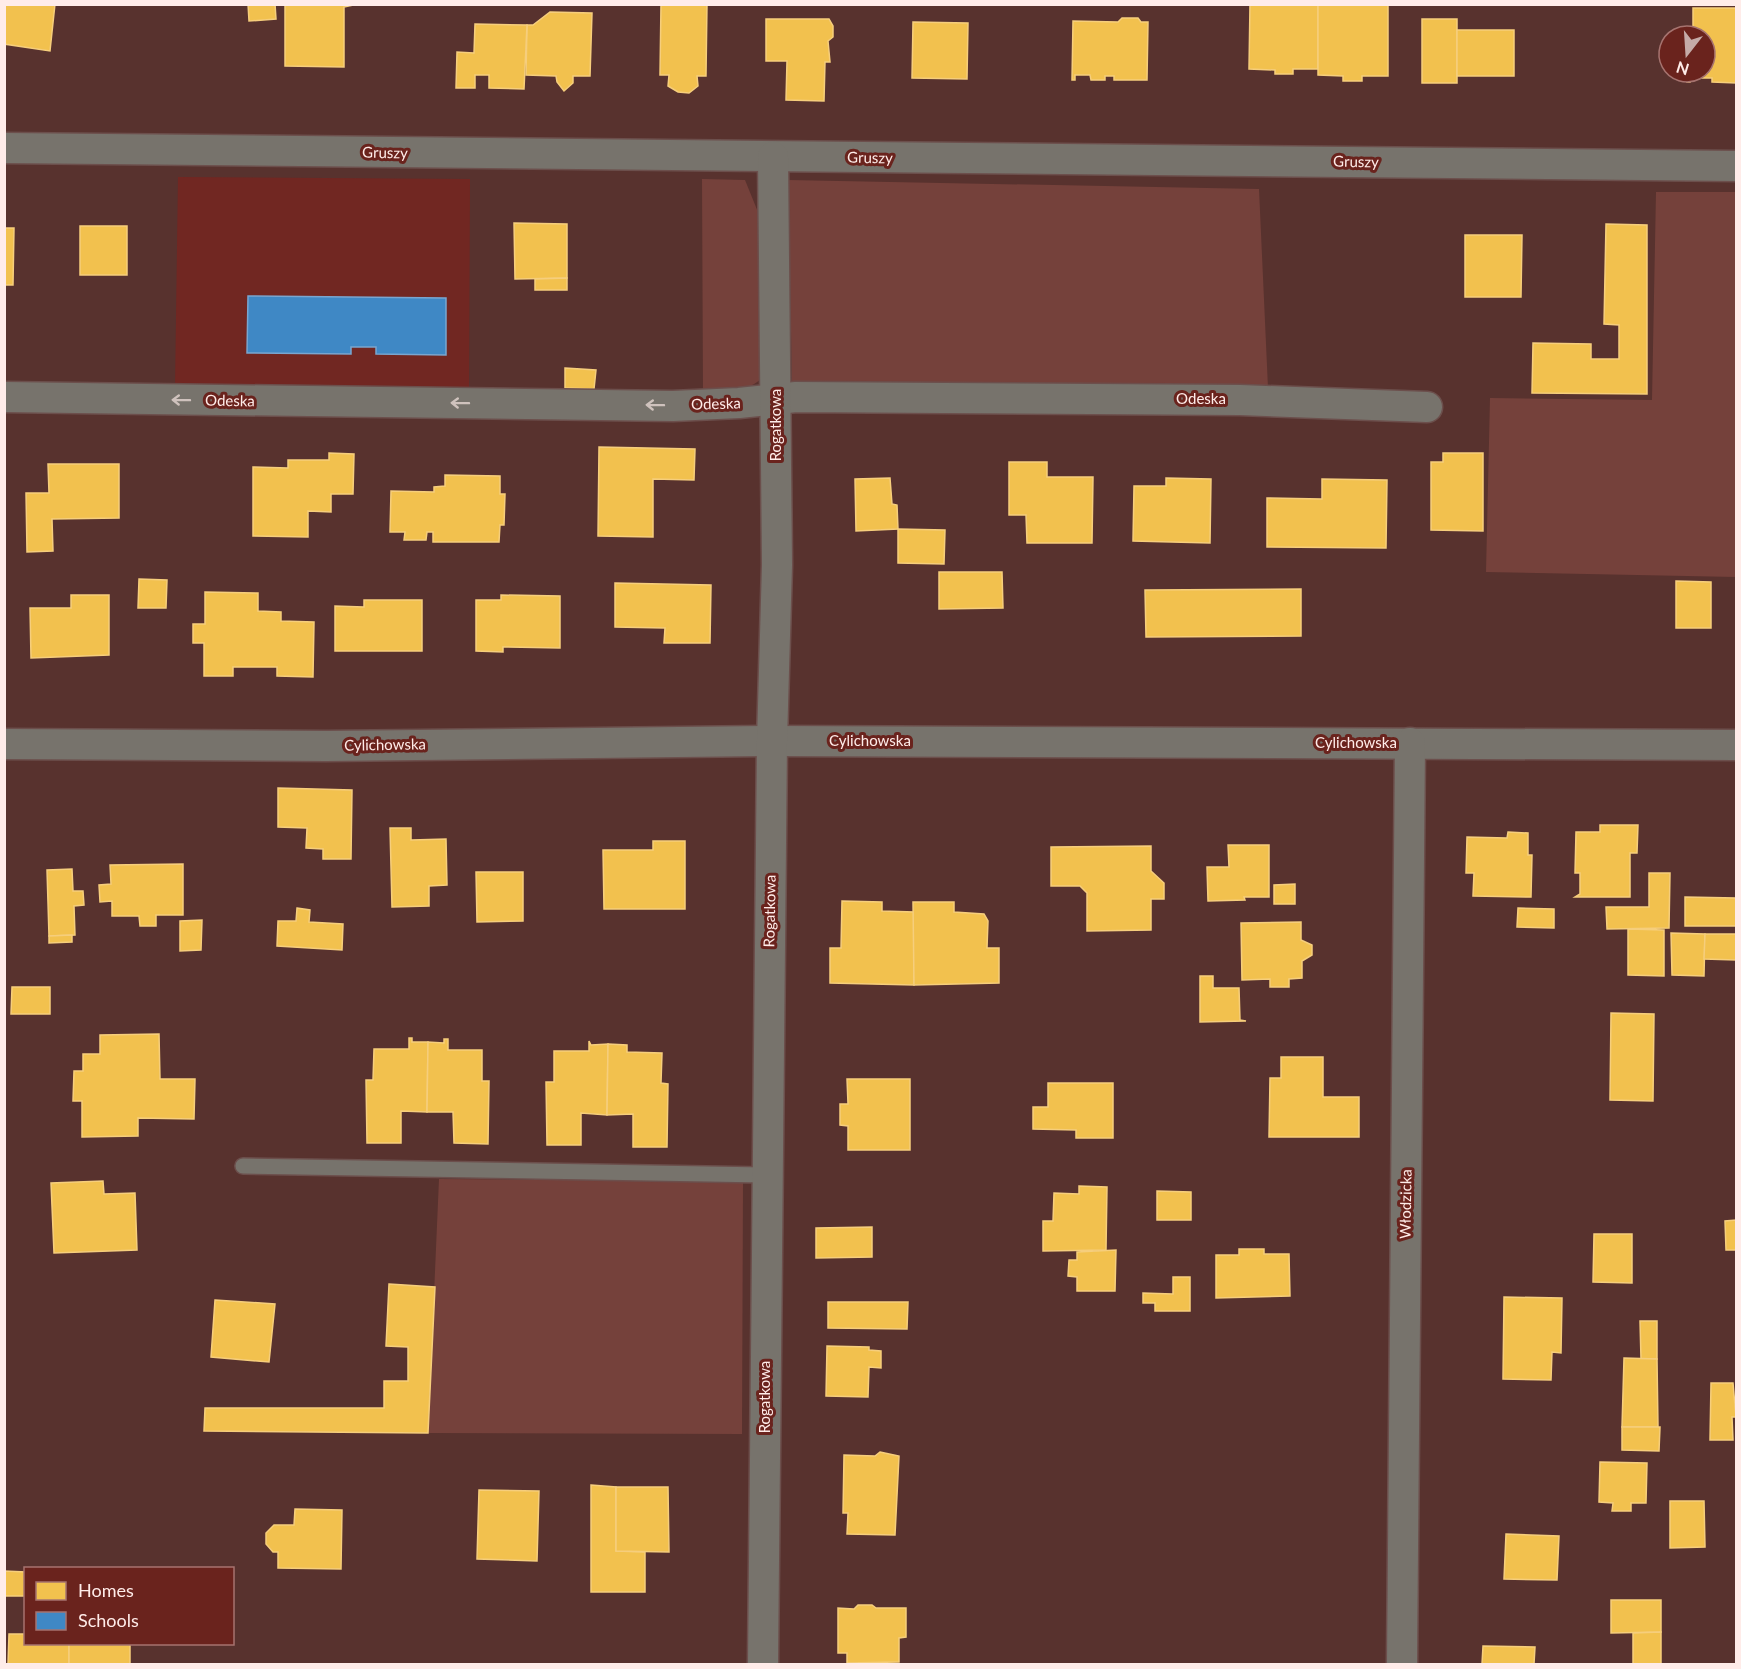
<svg xmlns="http://www.w3.org/2000/svg" width="1741" height="1669" viewBox="0 0 1741 1669" font-family="Lato,sans-serif">
<style>
.built{fill:#712722}
.green{fill:#75413b}
.homes{fill:#f2c14e;stroke:#f6ce7c;stroke-width:1.5}
.schools{fill:#3f88c5;stroke:#79a6d0;stroke-width:1.5}
.lines{fill:none;stroke-linecap:round;stroke-linejoin:round}
.service-casing{stroke:#6c4f4c;stroke-width:18}
.minor-casing{stroke:#6c4f4c;stroke-width:33}
.service{stroke:#77736c;stroke-width:15}
.minor{stroke:#77736c;stroke-width:30}
.oneway{stroke:#cfc2bd}
.labels{text-anchor:middle;stroke-width:6;stroke-linejoin:round;paint-order:stroke}
.street-label{font-size:15px;fill:#ffece9;stroke:#6a231d}
</style>
<rect width="100%" height="100%" fill="#58322e"/>
<path class="built" d="M 178,177 L 470,179 L 469,391 L 175,388 Z"/>
<g class="green">
<path d="M 702,179 L 745,180 L 760,217 L 765,374 C 751,394 725,391 703,393 Z"/>
<path d="M 788,180 L 1259,189 L 1268,388 L 792,381 Z"/>
<path d="M 1656,192 L 1736,192 L 1736,577 L 1486,572 L 1490,398 L 1652,400 Z"/>
<path d="M 439,1179 L 743,1181 L 742,1434 L 428,1433 Z"/>
</g>
<g class="homes">
<path d="M 9,4 L 55,4 L 50,51 L 4,44 L 4,6 Z"/>
<path d="M 248,4 L 275,4 L 276,19 L 249,21 Z"/>
<path d="M 285,4 L 358,4 L 344,7 L 344,67 L 285,66 Z"/>
<path d="M 661,4 L 707,4 L 706,76 L 697,76 L 698,86 L 689,93 L 678,92 L 668,86 L 669,75 L 660,75 Z"/>
<path d="M 1250,4 L 1318,4 L 1318,69 L 1293,69 L 1293,74 L 1275,74 L 1275,70 L 1249,69 Z"/>
<path d="M 1318,5 L 1388,5 L 1388,76 L 1362,76 L 1362,81 L 1343,81 L 1343,76 L 1318,75 Z"/>
<path d="M 1693,8 L 1736,8 L 1736,83 L 1712,82 L 1712,78 L 1690,78 L 1690,82 L 1687,82 L 1687,72 L 1705,72 L 1705,36 L 1687,36 L 1688,29 L 1693,30 Z"/>
<path d="M 550,12 L 592,13 L 590,76 L 573,76 L 573,83 L 564,91 L 557,82 L 556,76 L 526,75 L 527,25 L 533,25 Z"/>
<path d="M 1122,18 L 1138,18 L 1141,22 L 1148,22 L 1147,80 L 1114,80 L 1114,76 L 1105,76 L 1105,80 L 1091,80 L 1090,75 L 1075,75 L 1075,80 L 1072,80 L 1073,21 L 1118,22 Z"/>
<path d="M 766,19 L 829,19 L 833,26 L 833,37 L 828,41 L 830,62 L 825,62 L 824,101 L 786,100 L 787,61 L 766,61 Z"/>
<rect x="1422" y="19" width="35" height="64"/>
<path d="M 913,22 L 968,23 L 967,79 L 912,78 Z"/>
<path d="M 475,24 L 527,25 L 524,89 L 489,88 L 489,75 L 475,75 L 475,88 L 456,88 L 457,52 L 474,53 Z"/>
<rect x="1457" y="30" width="57" height="46"/>
<path d="M 514,223 L 567,224 L 567,278 L 515,279 Z"/>
<path d="M 1606,224 L 1647,225 L 1647,394 L 1532,393 L 1533,343 L 1591,344 L 1591,359 L 1619,359 L 1619,325 L 1604,324 Z"/>
<rect x="80" y="226" width="47" height="49"/>
<path d="M 4,228 L 14,228 L 13,285 L 4,285 Z"/>
<path d="M 1465,235 L 1522,235 L 1521,297 L 1465,297 Z"/>
<path d="M 567,278 L 567,290 L 535,290 L 535,279 Z"/>
<path d="M 565,368 L 596,370 L 594,389 L 565,388 Z"/>
<path d="M 599,447 L 695,449 L 694,480 L 653,479 L 653,537 L 598,536 Z"/>
<path d="M 329,453 L 354,454 L 353,494 L 331,494 L 331,512 L 308,511 L 308,537 L 253,536 L 253,467 L 288,468 L 288,460 L 329,460 Z"/>
<path d="M 1443,453 L 1483,453 L 1483,531 L 1431,530 L 1431,462 L 1443,462 Z"/>
<path d="M 1009,462 L 1047,462 L 1047,477 L 1093,477 L 1092,543 L 1027,543 L 1026,515 L 1009,515 Z"/>
<path d="M 48,464 L 119,464 L 119,518 L 52,519 L 53,551 L 27,552 L 26,493 L 49,493 Z"/>
<path d="M 445,475 L 500,476 L 500,494 L 505,494 L 504,525 L 500,525 L 499,542 L 433,542 L 433,532 L 427,532 L 426,540 L 404,540 L 405,532 L 390,532 L 391,491 L 434,492 L 434,487 L 445,486 Z"/>
<path d="M 890,478 L 892,504 L 897,505 L 898,529 L 856,531 L 855,479 Z"/>
<path d="M 1166,478 L 1211,479 L 1210,543 L 1133,541 L 1134,486 L 1166,486 Z"/>
<path d="M 1322,479 L 1387,480 L 1386,548 L 1267,547 L 1267,498 L 1322,499 Z"/>
<path d="M 898,529 L 945,530 L 944,564 L 898,563 Z"/>
<path d="M 939,572 L 1002,572 L 1003,608 L 939,609 Z"/>
<path d="M 139,579 L 167,580 L 166,608 L 138,608 Z"/>
<path d="M 1676,581 L 1711,582 L 1711,628 L 1676,628 Z"/>
<path d="M 615,583 L 711,585 L 710,643 L 664,643 L 665,628 L 615,627 Z"/>
<path d="M 1301,589 L 1301,636 L 1146,637 L 1145,590 Z"/>
<path d="M 205,592 L 258,593 L 258,611 L 281,612 L 281,621 L 314,622 L 313,677 L 277,676 L 277,667 L 233,667 L 233,676 L 204,676 L 204,643 L 193,643 L 193,624 L 205,624 Z"/>
<path d="M 71,595 L 109,595 L 109,655 L 31,658 L 30,608 L 71,608 Z"/>
<path d="M 501,595 L 560,596 L 560,648 L 503,647 L 503,652 L 476,651 L 476,600 L 501,600 Z"/>
<path d="M 364,600 L 422,600 L 422,651 L 335,651 L 335,606 L 364,607 Z"/>
<path d="M 278,788 L 352,790 L 351,859 L 323,859 L 323,849 L 306,848 L 307,828 L 278,827 Z"/>
<path d="M 1600,825 L 1638,825 L 1637,853 L 1630,853 L 1630,897 L 1575,897 L 1580,894 L 1580,873 L 1575,873 L 1576,832 L 1600,832 Z"/>
<path d="M 390,828 L 411,828 L 411,840 L 446,839 L 447,885 L 429,886 L 429,906 L 392,907 Z"/>
<path d="M 1508,832 L 1528,833 L 1528,855 L 1532,855 L 1531,897 L 1473,896 L 1474,873 L 1466,873 L 1467,837 L 1507,838 Z"/>
<path d="M 653,841 L 685,841 L 685,909 L 604,909 L 603,850 L 653,850 Z"/>
<path d="M 1228,845 L 1269,845 L 1269,897 L 1244,897 L 1245,900 L 1208,901 L 1207,867 L 1229,867 Z"/>
<path d="M 1151,846 L 1151,871 L 1164,883 L 1164,899 L 1151,899 L 1151,930 L 1087,931 L 1087,893 L 1080,886 L 1051,886 L 1051,847 Z"/>
<path d="M 183,864 L 183,915 L 156,915 L 156,926 L 140,926 L 139,916 L 112,916 L 112,901 L 100,902 L 99,885 L 111,884 L 110,865 Z"/>
<path d="M 72,869 L 73,891 L 83,891 L 84,905 L 74,906 L 75,935 L 49,936 L 47,870 Z"/>
<path d="M 476,872 L 523,872 L 523,921 L 477,922 Z"/>
<path d="M 1649,873 L 1670,873 L 1669,928 L 1607,929 L 1606,907 L 1649,907 Z"/>
<path d="M 1295,884 L 1295,904 L 1274,904 L 1274,885 Z"/>
<path d="M 1685,897 L 1736,898 L 1736,926 L 1685,926 Z"/>
<path d="M 842,901 L 882,902 L 882,911 L 914,912 L 914,985 L 830,983 L 830,948 L 841,948 Z"/>
<path d="M 913,902 L 954,902 L 954,912 L 984,914 L 988,921 L 987,948 L 999,948 L 999,983 L 914,985 Z"/>
<path d="M 297,908 L 310,910 L 309,922 L 343,924 L 342,950 L 277,946 L 278,921 L 296,921 Z"/>
<path d="M 1518,908 L 1554,909 L 1554,928 L 1517,927 Z"/>
<path d="M 202,920 L 201,950 L 180,951 L 180,921 Z"/>
<path d="M 1301,922 L 1301,940 L 1312,945 L 1312,955 L 1302,961 L 1302,978 L 1289,979 L 1289,987 L 1270,987 L 1270,979 L 1242,980 L 1241,923 Z"/>
<path d="M 1628,929 L 1664,930 L 1664,976 L 1628,975 Z"/>
<path d="M 1671,933 L 1705,934 L 1704,976 L 1672,975 Z"/>
<path d="M 1705,934 L 1736,934 L 1736,960 L 1704,959 Z"/>
<path d="M 72,935 L 72,942 L 49,943 L 49,936 Z"/>
<path d="M 1200,976 L 1213,976 L 1213,988 L 1239,988 L 1240,1020 L 1246,1021 L 1200,1022 Z"/>
<path d="M 12,987 L 50,987 L 50,1014 L 11,1014 Z"/>
<path d="M 1611,1013 L 1654,1014 L 1653,1101 L 1610,1100 Z"/>
<path d="M 159,1034 L 160,1079 L 195,1079 L 194,1119 L 138,1118 L 138,1136 L 82,1137 L 82,1101 L 73,1101 L 74,1071 L 83,1071 L 83,1054 L 100,1054 L 100,1035 Z"/>
<path d="M 409,1038 L 412,1038 L 412,1042 L 428,1042 L 427,1112 L 401,1111 L 401,1143 L 367,1143 L 366,1080 L 373,1080 L 374,1049 L 409,1049 Z"/>
<path d="M 444,1039 L 448,1039 L 448,1050 L 482,1050 L 482,1081 L 489,1081 L 488,1144 L 454,1143 L 453,1112 L 427,1112 L 428,1042 L 444,1043 Z"/>
<path d="M 589,1041 L 591,1045 L 608,1044 L 607,1115 L 581,1113 L 581,1145 L 547,1145 L 546,1082 L 554,1082 L 554,1051 L 589,1051 Z"/>
<path d="M 608,1044 L 627,1045 L 627,1052 L 662,1053 L 661,1083 L 668,1084 L 667,1147 L 633,1147 L 633,1114 L 607,1115 Z"/>
<path d="M 1281,1057 L 1323,1057 L 1323,1097 L 1359,1097 L 1359,1137 L 1269,1137 L 1270,1078 L 1281,1078 Z"/>
<path d="M 847,1079 L 910,1079 L 910,1150 L 848,1150 L 848,1126 L 840,1125 L 840,1104 L 848,1104 Z"/>
<path d="M 1048,1083 L 1113,1083 L 1113,1138 L 1076,1138 L 1076,1130 L 1033,1129 L 1033,1107 L 1048,1107 Z"/>
<path d="M 103,1181 L 104,1194 L 135,1193 L 137,1250 L 54,1253 L 51,1183 Z"/>
<path d="M 1079,1186 L 1107,1187 L 1106,1250 L 1043,1251 L 1043,1221 L 1053,1221 L 1054,1193 L 1079,1194 Z"/>
<path d="M 1157,1191 L 1191,1192 L 1191,1220 L 1157,1220 Z"/>
<path d="M 1736,1220 L 1736,1250 L 1726,1250 L 1725,1221 Z"/>
<path d="M 872,1227 L 872,1257 L 816,1258 L 816,1228 Z"/>
<path d="M 1594,1234 L 1632,1234 L 1632,1283 L 1593,1282 Z"/>
<path d="M 1239,1249 L 1264,1249 L 1264,1254 L 1289,1254 L 1290,1296 L 1216,1298 L 1216,1255 L 1239,1255 Z"/>
<path d="M 1116,1250 L 1115,1291 L 1077,1291 L 1077,1277 L 1068,1276 L 1069,1260 L 1077,1260 L 1077,1252 Z"/>
<path d="M 1173,1277 L 1190,1277 L 1190,1311 L 1155,1311 L 1155,1303 L 1143,1303 L 1143,1293 L 1173,1294 Z"/>
<path d="M 389,1284 L 435,1287 L 428,1433 L 204,1431 L 205,1408 L 384,1408 L 384,1381 L 408,1381 L 408,1347 L 386,1346 Z"/>
<path d="M 1504,1297 L 1562,1298 L 1561,1353 L 1552,1352 L 1551,1380 L 1503,1379 Z"/>
<path d="M 215,1300 L 275,1304 L 269,1362 L 211,1357 Z"/>
<path d="M 828,1302 L 908,1302 L 907,1329 L 828,1328 Z"/>
<path d="M 1640,1321 L 1657,1321 L 1657,1359 L 1641,1359 Z"/>
<path d="M 827,1346 L 869,1347 L 869,1350 L 881,1351 L 881,1368 L 869,1367 L 868,1397 L 826,1396 Z"/>
<path d="M 1624,1358 L 1657,1359 L 1658,1427 L 1622,1427 Z"/>
<path d="M 1711,1383 L 1733,1383 L 1736,1417 L 1732,1417 L 1733,1440 L 1710,1440 Z"/>
<path d="M 1622,1427 L 1660,1427 L 1659,1451 L 1622,1450 Z"/>
<path d="M 880,1452 L 899,1456 L 895,1535 L 847,1534 L 848,1513 L 843,1513 L 844,1455 L 875,1456 Z"/>
<path d="M 1600,1462 L 1647,1463 L 1646,1503 L 1631,1503 L 1631,1511 L 1612,1511 L 1613,1503 L 1599,1502 Z"/>
<path d="M 591,1485 L 616,1487 L 616,1551 L 645,1552 L 645,1592 L 591,1592 Z"/>
<path d="M 616,1487 L 668,1487 L 669,1552 L 616,1551 Z"/>
<path d="M 479,1490 L 539,1491 L 537,1561 L 477,1559 Z"/>
<path d="M 1670,1501 L 1704,1501 L 1705,1547 L 1670,1548 Z"/>
<path d="M 295,1509 L 342,1510 L 341,1569 L 278,1568 L 278,1552 L 273,1552 L 266,1544 L 266,1533 L 274,1525 L 294,1525 Z"/>
<path d="M 1506,1534 L 1559,1536 L 1557,1580 L 1504,1579 Z"/>
<path d="M 4,1571 L 26,1572 L 26,1596 L 4,1596 Z"/>
<path d="M 1611,1600 L 1661,1600 L 1661,1632 L 1611,1633 Z"/>
<path d="M 858,1605 L 872,1605 L 876,1608 L 906,1608 L 906,1637 L 899,1638 L 899,1662 L 847,1663 L 847,1653 L 838,1653 L 838,1608 L 854,1609 Z"/>
<path d="M 1661,1632 L 1661,1664 L 1633,1664 L 1633,1633 Z"/>
<path d="M 9,1634 L 26,1634 L 26,1644 L 69,1644 L 69,1664 L 8,1664 Z"/>
<rect x="69" y="1644" width="61" height="20"/>
<path d="M 1483,1646 L 1535,1647 L 1534,1664 L 1482,1664 Z"/>
</g>
<path class="schools" d="M 248,296 L 446,298 L 446,355 L 376,354 L 376,347 L 351,347 L 351,354 L 247,353 Z"/>
<g class="lines">
<defs>
<path id="service" d="M 243,1166 L 767,1175"/>
<g id="minor">
<path d="M 4,148 L 1736,166"/>
<path d="M 4,397 L 673,406 L 739,403 L 796,397 L 1240,400 L 1427,407"/>
<path d="M 4,744 L 326,746 L 772,741 L 1736,745"/>
<path d="M 763,1664 L 772,741 L 777,565 L 773,157"/>
<path d="M 1402,1664 L 1410,743"/>
</g>
</defs>
<use href="#service" class="service-casing"/>
<use href="#minor" class="minor-casing"/>
<use href="#service" class="service"/>
<use href="#minor" class="minor"/>
</g>
<defs><path id="oneway-shaft" d="M-6 0H5M1.5-3L5.5 0L1.5 3" fill="none" stroke-width="1.6" stroke-linecap="round" stroke-linejoin="round" transform="scale(1.5)"/></defs>
<g class="oneway">
<use href="#oneway-shaft" transform="translate(181 400) rotate(-179)"/>
<use href="#oneway-shaft" transform="translate(460 403) rotate(-179)"/>
<use href="#oneway-shaft" transform="translate(655 405) rotate(-179)"/>
</g>
<g class="labels">
<g class="street-label">
<text transform="translate(385 153) rotate(1)" y="5">Gruszy</text>
<text transform="translate(870 158) rotate(1)" y="5">Gruszy</text>
<text transform="translate(1356 162) rotate(1)" y="5">Gruszy</text>
<text x="1201" y="404">Odeska</text>
<text transform="translate(230 401) rotate(1)" y="5">Odeska</text>
<text transform="translate(716 404) rotate(-2)" y="5">Odeska</text>
<text transform="translate(776 425) rotate(-90)" y="5">Rogatkowa</text>
<text x="870" y="746">Cylichowska</text>
<text x="1356" y="748">Cylichowska</text>
<text transform="translate(385 745) rotate(-1)" y="5">Cylichowska</text>
<text transform="translate(770 911) rotate(-89)" y="5">Rogatkowa</text>
<text transform="translate(1406 1204) rotate(-89)" y="5">Włodzicka</text>
<text transform="translate(765 1397) rotate(-90)" y="5">Rogatkowa</text>
</g>
</g>
<rect width="1741" height="1669" fill="none" stroke="#ffece9" stroke-width="12"/>
<rect x="24" y="1567" width="210" height="78" fill="#6a231d" stroke="#a6736f" stroke-width="1.5"/>
<rect x="36" y="1582" width="30" height="18" fill="#f2c14e" stroke="#a6736f" stroke-width="1.5"/>
<text x="78" y="1597" font-size="18" fill="#ffece9">Homes</text>
<rect x="36" y="1612" width="30" height="18" fill="#3f88c5" stroke="#a6736f" stroke-width="1.5"/>
<text x="78" y="1627" font-size="18" fill="#ffece9">Schools</text>
<g transform="translate(1687 54) rotate(197)"><circle r="28" fill="#6a231d" stroke="#a6736f" stroke-width="1.5"/>
<path d="M0-4.5L10 22L0 15L-10 22Z" fill="#c5aba8"/>
<text y="-9" font-size="16" font-weight="bold" text-anchor="middle" fill="#ffece9">N</text>
</g>
</svg>
